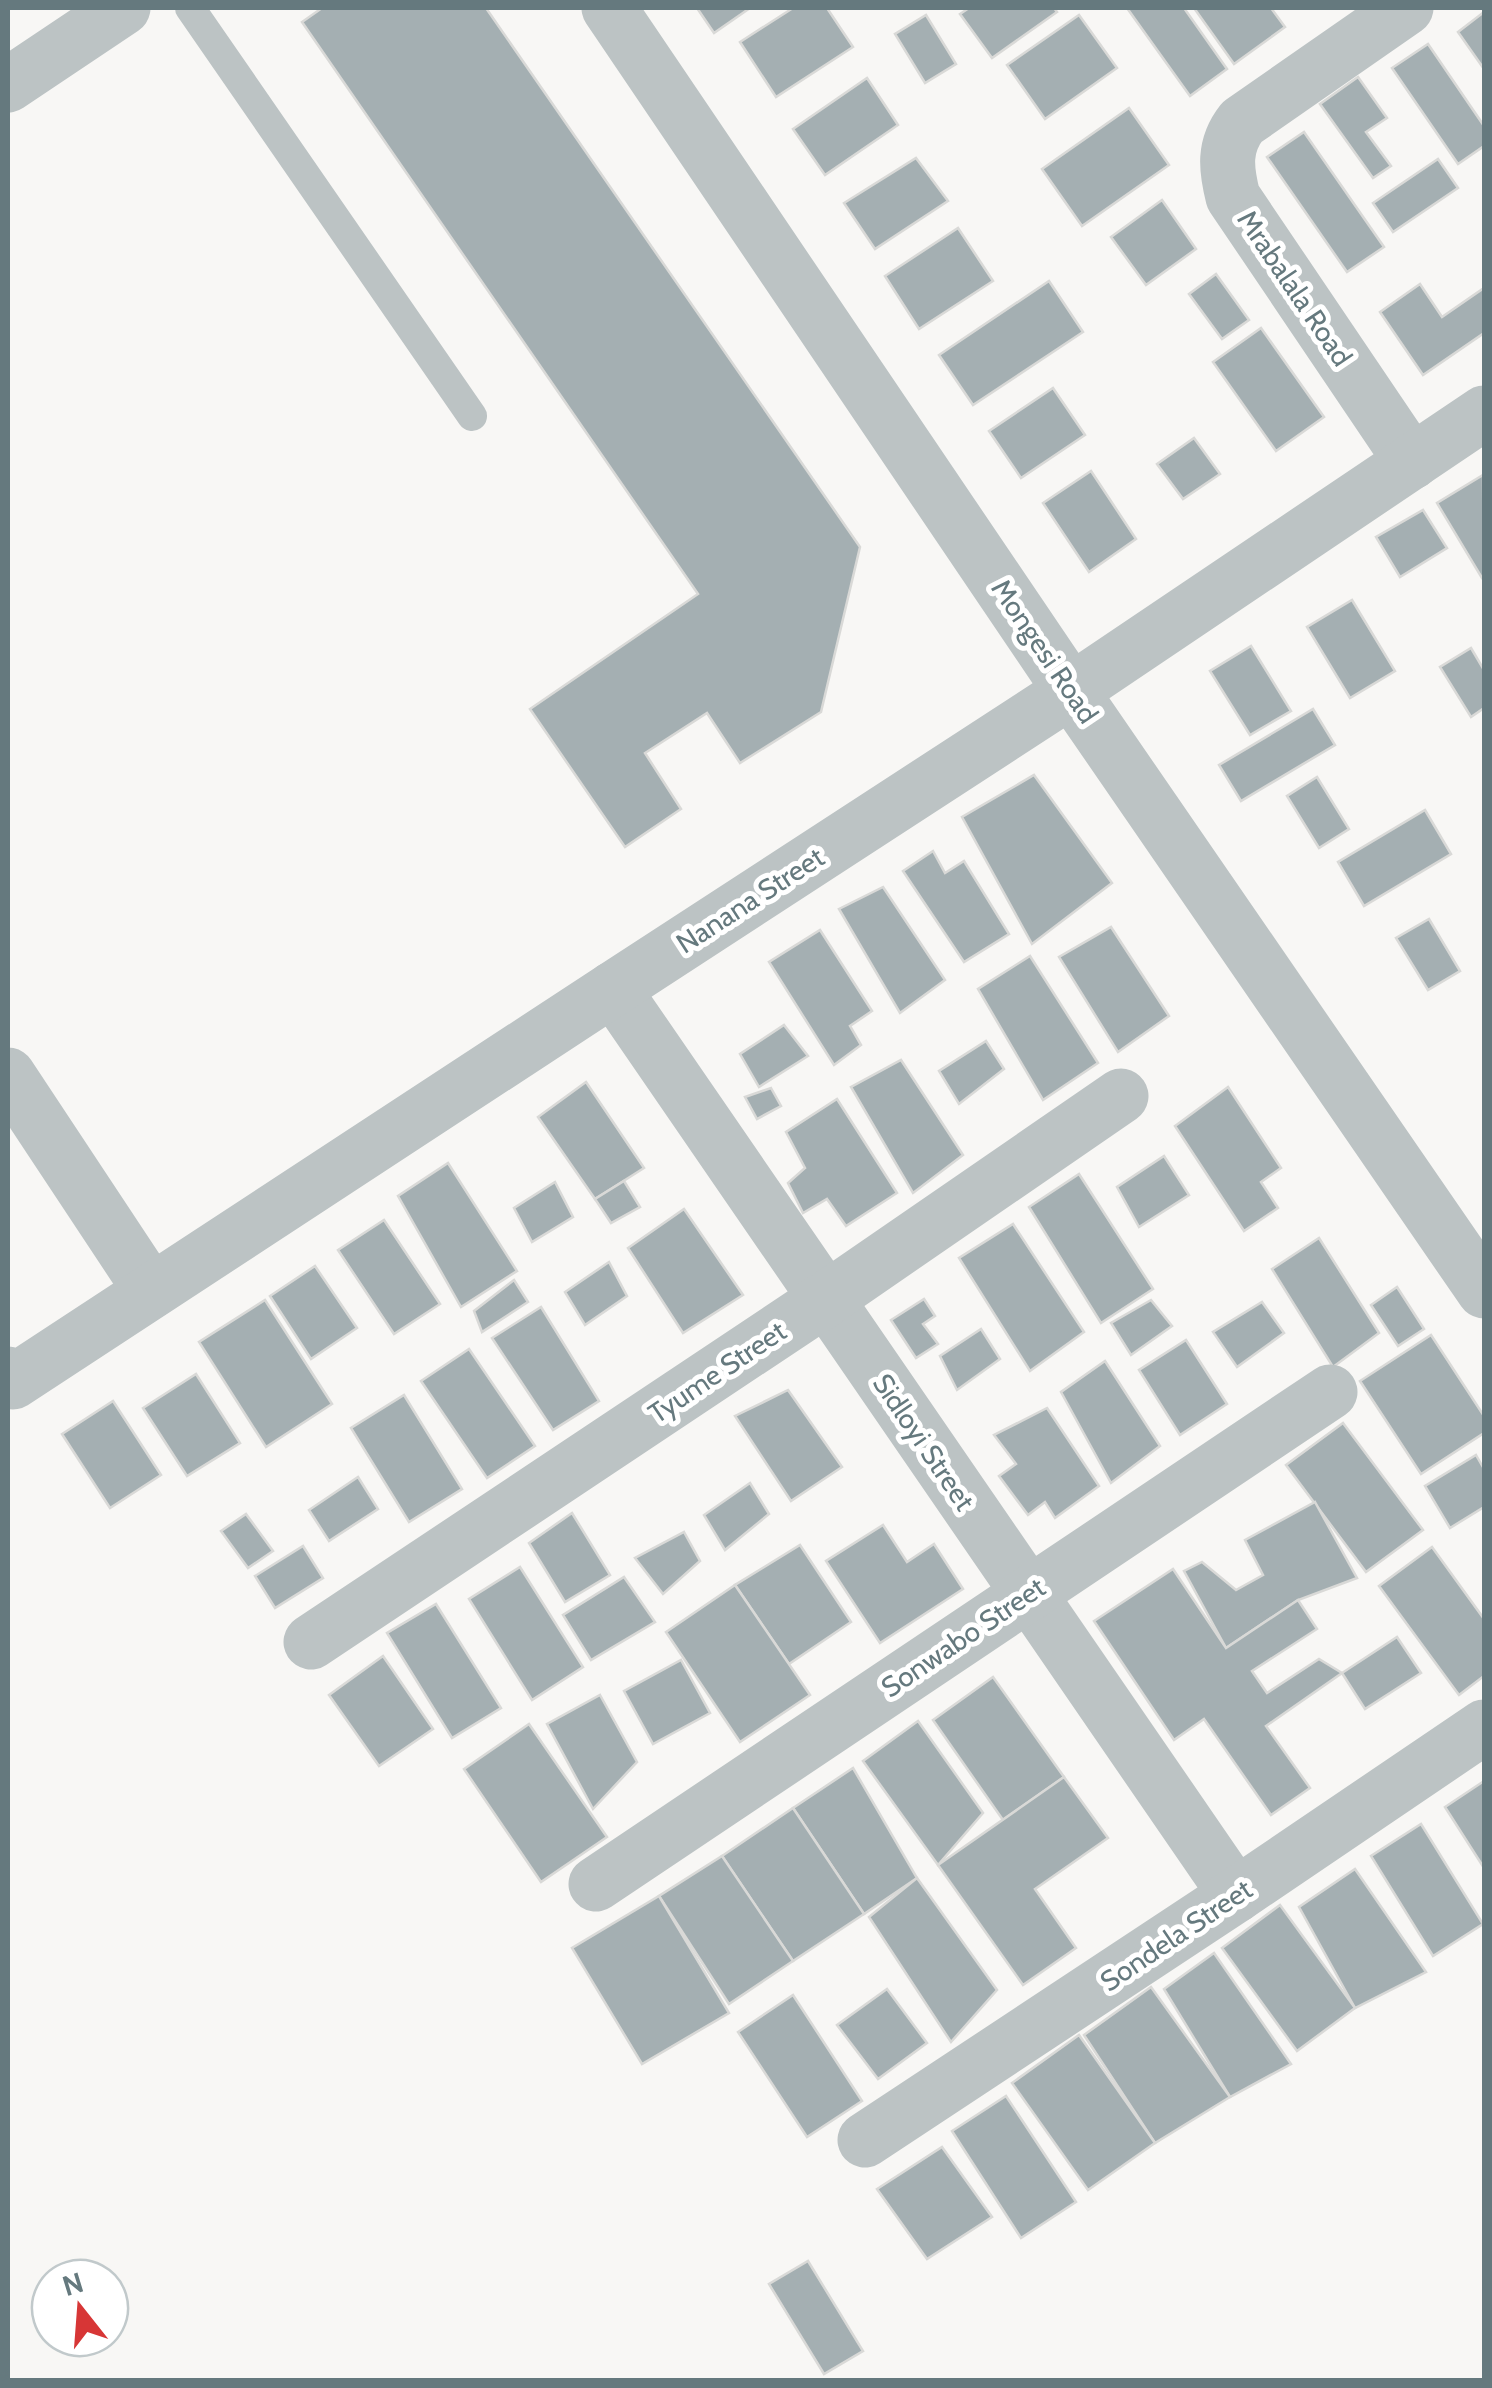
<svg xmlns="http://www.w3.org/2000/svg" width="1492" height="2388" viewBox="0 0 1492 2388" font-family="Cabin,sans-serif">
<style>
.building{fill:#a4afb2;stroke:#d9d9d7;stroke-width:2.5}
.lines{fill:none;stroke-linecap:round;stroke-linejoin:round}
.service{stroke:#bcc3c4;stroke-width:30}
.minor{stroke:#bcc3c4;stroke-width:55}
.labels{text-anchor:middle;stroke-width:10;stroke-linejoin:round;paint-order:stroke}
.street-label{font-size:28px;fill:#65797e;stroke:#fff}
</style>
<rect width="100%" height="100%" fill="#f8f7f5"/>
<g class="building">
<path d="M 322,8 L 486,8 L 860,547 L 821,712 L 740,763 L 707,713 L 645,753 L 681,809 L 625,847 L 530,709 L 698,594 L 302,22 Z"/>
<path d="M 697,8 L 750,8 L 714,33 Z"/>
<path d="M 793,8 L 827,8 L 853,47 L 776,97 L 740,42 Z"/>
<path d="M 969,8 L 1054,8 L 1057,12 L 992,58 L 960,14 Z"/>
<path d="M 1127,8 L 1184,8 L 1227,69 L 1190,96 Z"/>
<path d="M 1194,8 L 1271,8 L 1285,27 L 1234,64 Z"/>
<path d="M 1484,12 L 1484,69 L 1458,32 Z"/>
<path d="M 926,15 L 956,64 L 925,83 L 895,34 Z"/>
<path d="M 1079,15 L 1117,68 L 1045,119 L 1007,65 Z"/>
<path d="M 1428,44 L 1484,126 L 1484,146 L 1458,164 L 1392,68 Z"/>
<path d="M 1358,77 L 1387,118 L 1366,132 L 1391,166 L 1373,178 L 1320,104 Z"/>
<path d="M 867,78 L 898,125 L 825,175 L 793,129 Z"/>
<path d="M 1129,108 L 1169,165 L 1082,226 L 1042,169 Z"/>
<path d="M 1304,132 L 1384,247 L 1347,272 L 1267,157 Z"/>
<path d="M 916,158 L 948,201 L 875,249 L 844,203 Z"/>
<path d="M 1438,159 L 1458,188 L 1393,232 L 1373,203 Z"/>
<path d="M 1162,200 L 1196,249 L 1146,285 L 1111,237 Z"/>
<path d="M 958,228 L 993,281 L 919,329 L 885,276 Z"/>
<path d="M 1216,274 L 1249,320 L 1222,339 L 1189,294 Z"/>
<path d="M 1049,281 L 1083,332 L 973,405 L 939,355 Z"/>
<path d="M 1420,284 L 1442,317 L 1484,288 L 1484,333 L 1423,375 L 1380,312 Z"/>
<path d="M 1261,328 L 1324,417 L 1276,451 L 1213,362 Z"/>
<path d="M 1053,388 L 1085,435 L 1021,478 L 989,431 Z"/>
<path d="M 1194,438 L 1220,474 L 1183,499 L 1157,464 Z"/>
<path d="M 1091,471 L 1136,539 L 1089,572 L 1043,503 Z"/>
<path d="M 1483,475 L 1484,577 L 1482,578 L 1437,503 Z"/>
<path d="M 1423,510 L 1447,548 L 1400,577 L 1376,537 Z"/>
<path d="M 1352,600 L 1395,671 L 1350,698 L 1307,627 Z"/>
<path d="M 1251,646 L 1291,711 L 1250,735 L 1210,671 Z"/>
<path d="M 1471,648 L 1484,670 L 1484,708 L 1471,717 L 1440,667 Z"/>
<path d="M 1313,709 L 1335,745 L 1241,801 L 1219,765 Z"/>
<path d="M 1034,775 L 1112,883 L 1032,944 L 962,817 Z"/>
<path d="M 1317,777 L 1349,829 L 1319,848 L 1287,796 Z"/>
<path d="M 1425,810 L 1451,854 L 1364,906 L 1338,862 Z"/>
<path d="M 933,851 L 945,873 L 964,861 L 1009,934 L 964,962 L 903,871 Z"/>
<path d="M 883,887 L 945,980 L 900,1013 L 839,909 Z"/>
<path d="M 1429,919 L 1460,971 L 1428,990 L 1396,938 Z"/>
<path d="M 1111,927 L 1169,1016 L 1118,1052 L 1059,957 Z"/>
<path d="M 820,930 L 872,1011 L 850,1026 L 861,1045 L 834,1065 L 769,962 Z"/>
<path d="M 1030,956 L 1098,1063 L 1043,1100 L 978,989 Z"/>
<path d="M 784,1025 L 808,1056 L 759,1087 L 740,1054 Z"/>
<path d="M 986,1041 L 1004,1069 L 959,1104 L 939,1071 Z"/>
<path d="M 901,1060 L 963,1155 L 913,1193 L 851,1087 Z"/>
<path d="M 586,1082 L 644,1168 L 595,1199 L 538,1117 Z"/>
<path d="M 1228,1087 L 1281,1168 L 1261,1182 L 1278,1208 L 1244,1231 L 1175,1126 Z"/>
<path d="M 771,1088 L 781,1106 L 757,1119 L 745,1097 Z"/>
<path d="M 837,1099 L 897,1193 L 846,1226 L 827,1199 L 803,1213 L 788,1183 L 805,1168 L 786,1132 Z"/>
<path d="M 1164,1156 L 1189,1195 L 1139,1227 L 1117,1187 Z"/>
<path d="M 448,1163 L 517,1271 L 461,1307 L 398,1196 Z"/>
<path d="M 1079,1174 L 1153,1289 L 1101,1323 L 1029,1207 Z"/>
<path d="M 624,1181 L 640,1207 L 611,1223 L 595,1199 Z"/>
<path d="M 555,1182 L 573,1217 L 532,1242 L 514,1208 Z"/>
<path d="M 684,1209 L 743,1295 L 683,1333 L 628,1248 Z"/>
<path d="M 384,1220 L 440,1304 L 394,1334 L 338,1250 Z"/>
<path d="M 1013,1224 L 1084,1332 L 1030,1371 L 959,1258 Z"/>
<path d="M 1319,1238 L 1379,1333 L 1333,1367 L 1272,1269 Z"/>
<path d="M 609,1262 L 627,1296 L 585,1325 L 565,1292 Z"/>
<path d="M 315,1266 L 357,1328 L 311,1359 L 270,1296 Z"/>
<path d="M 514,1280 L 528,1302 L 482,1332 L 474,1311 Z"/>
<path d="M 1397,1287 L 1424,1329 L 1398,1346 L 1371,1305 Z"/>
<path d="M 924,1299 L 935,1316 L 923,1324 L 938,1344 L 916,1358 L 891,1320 Z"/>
<path d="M 265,1300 L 332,1404 L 266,1447 L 199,1342 Z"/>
<path d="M 1151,1300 L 1172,1326 L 1131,1355 L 1111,1323 Z"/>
<path d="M 1262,1302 L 1284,1333 L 1237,1367 L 1213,1332 Z"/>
<path d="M 541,1307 L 599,1401 L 553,1430 L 492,1338 Z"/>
<path d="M 981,1329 L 1000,1359 L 957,1390 L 940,1356 Z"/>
<path d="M 1431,1335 L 1484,1416 L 1484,1433 L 1421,1474 L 1360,1381 Z"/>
<path d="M 1186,1340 L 1227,1404 L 1180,1435 L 1139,1370 Z"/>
<path d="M 469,1349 L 535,1446 L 487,1478 L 421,1381 Z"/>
<path d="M 1105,1361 L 1160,1446 L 1111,1483 L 1061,1392 Z"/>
<path d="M 196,1374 L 240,1443 L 187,1476 L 143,1408 Z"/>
<path d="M 788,1390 L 842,1467 L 791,1501 L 735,1416 Z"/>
<path d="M 404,1395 L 462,1489 L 409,1522 L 351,1428 Z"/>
<path d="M 113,1401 L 161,1475 L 110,1508 L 62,1434 Z"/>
<path d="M 1047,1408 L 1099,1486 L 1055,1518 L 1045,1502 L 1028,1515 L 999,1476 L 1016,1464 L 994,1435 Z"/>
<path d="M 1343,1423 L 1423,1530 L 1366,1572 L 1286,1465 Z"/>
<path d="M 1476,1455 L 1484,1469 L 1484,1507 L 1450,1528 L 1425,1486 Z"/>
<path d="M 358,1477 L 378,1509 L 329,1541 L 309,1510 Z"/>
<path d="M 750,1483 L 769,1514 L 725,1550 L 704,1515 Z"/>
<path d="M 1315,1502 L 1357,1578 L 1298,1600 L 1226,1648 L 1184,1571 L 1202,1562 L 1236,1590 L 1263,1575 L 1245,1540 Z"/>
<path d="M 572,1513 L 610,1575 L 565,1602 L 529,1543 Z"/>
<path d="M 246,1514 L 273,1551 L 248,1568 L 221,1531 Z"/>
<path d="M 883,1525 L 907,1562 L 934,1544 L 963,1589 L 880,1643 L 826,1561 Z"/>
<path d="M 684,1532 L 700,1561 L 663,1594 L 635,1558 Z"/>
<path d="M 800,1545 L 851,1622 L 789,1664 L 735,1585 Z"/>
<path d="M 303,1546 L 323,1578 L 275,1608 L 255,1576 Z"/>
<path d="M 1432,1547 L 1484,1619 L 1484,1676 L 1459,1695 L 1379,1586 Z"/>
<path d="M 520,1567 L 583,1667 L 532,1700 L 469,1599 Z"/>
<path d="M 1173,1569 L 1226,1648 L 1298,1600 L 1317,1629 L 1252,1671 L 1267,1693 L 1319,1659 L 1342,1673 L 1266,1726 L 1310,1788 L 1271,1815 L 1204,1719 L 1174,1740 L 1094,1621 Z"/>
<path d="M 624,1577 L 655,1622 L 591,1660 L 563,1615 Z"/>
<path d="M 735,1585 L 810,1695 L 740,1742 L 666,1632 Z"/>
<path d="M 436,1604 L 501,1708 L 452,1738 L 387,1633 Z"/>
<path d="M 1397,1637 L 1421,1673 L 1365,1709 L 1342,1673 Z"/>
<path d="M 383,1656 L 433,1729 L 379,1766 L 329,1695 Z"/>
<path d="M 681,1660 L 710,1713 L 653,1744 L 624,1691 Z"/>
<path d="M 993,1677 L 1064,1777 L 1003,1820 L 933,1720 Z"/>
<path d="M 600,1695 L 637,1762 L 593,1809 L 547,1724 Z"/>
<path d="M 918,1721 L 983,1813 L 938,1865 L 863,1761 Z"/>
<path d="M 529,1724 L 607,1837 L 541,1882 L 464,1769 Z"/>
<path d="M 853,1768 L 917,1878 L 864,1914 L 793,1808 Z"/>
<path d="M 1064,1777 L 1108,1838 L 1035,1889 L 1076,1948 L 1023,1985 L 938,1865 Z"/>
<path d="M 1484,1781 L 1484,1868 L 1445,1807 Z"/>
<path d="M 793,1808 L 864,1914 L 793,1961 L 722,1856 Z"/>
<path d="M 1421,1824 L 1483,1924 L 1433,1956 L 1371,1856 Z"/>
<path d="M 722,1856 L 793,1961 L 729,2004 L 659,1896 Z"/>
<path d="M 1355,1869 L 1426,1972 L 1355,2008 L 1299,1907 Z"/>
<path d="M 917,1878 L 997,1990 L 951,2042 L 869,1917 Z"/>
<path d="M 659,1896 L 729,2013 L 642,2064 L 572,1948 Z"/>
<path d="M 1280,1905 L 1355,2008 L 1297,2051 L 1222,1948 Z"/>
<path d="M 1214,1953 L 1291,2064 L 1230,2097 L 1164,1989 Z"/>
<path d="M 1151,1987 L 1230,2097 L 1155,2143 L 1084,2035 Z"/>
<path d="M 887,1989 L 927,2043 L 878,2079 L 837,2025 Z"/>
<path d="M 793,1995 L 862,2101 L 807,2137 L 738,2032 Z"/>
<path d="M 1079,2035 L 1155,2143 L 1088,2190 L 1012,2083 Z"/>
<path d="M 1006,2096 L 1076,2202 L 1021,2238 L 952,2131 Z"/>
<path d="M 942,2147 L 992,2217 L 927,2259 L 877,2189 Z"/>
<path d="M 808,2261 L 863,2351 L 824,2374 L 769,2284 Z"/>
</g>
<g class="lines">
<path class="service" d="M 190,8 L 472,416"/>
<g class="minor">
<path d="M 609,8 L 1071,691 L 1484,1291"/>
<path d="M 1406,8 L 1242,122 C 1223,146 1226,169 1233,197 L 1412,462"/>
<path d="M 8,85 L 123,8"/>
<path d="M 613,989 L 1236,1895"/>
<path d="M 8,1075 L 151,1291"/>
<path d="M 8,1374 L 13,1382 L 613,989 L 1071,691 L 1484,413"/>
<path d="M 311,1642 L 826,1299 L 1121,1096"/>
<path d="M 596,1884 L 1330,1392"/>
<path d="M 865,2140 L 1236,1895 L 1484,1727"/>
</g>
</g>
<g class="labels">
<g class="street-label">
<text transform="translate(1295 288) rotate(56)" y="10">Mrabalala Road</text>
<text transform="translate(1045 651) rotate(56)" y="10">Mongesi Road</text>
<text transform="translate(750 900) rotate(-33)" y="10">Nanana Street</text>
<text transform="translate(717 1372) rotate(-34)" y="10">Tyume Street</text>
<text transform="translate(924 1442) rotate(56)" y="10">Sidloyi Street</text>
<text transform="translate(963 1637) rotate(-34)" y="10">Sonwabo Street</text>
<text transform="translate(1176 1935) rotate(-34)" y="10">Sondela Street</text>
</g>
</g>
<rect width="1492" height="2388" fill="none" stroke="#65797e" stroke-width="20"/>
<g transform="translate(80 2308) rotate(343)"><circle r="48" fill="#ffffff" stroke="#c1c9cb" stroke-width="2.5"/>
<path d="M0-8L18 38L0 25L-18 38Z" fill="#d73636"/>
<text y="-15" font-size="28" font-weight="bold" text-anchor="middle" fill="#65797e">N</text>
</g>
</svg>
